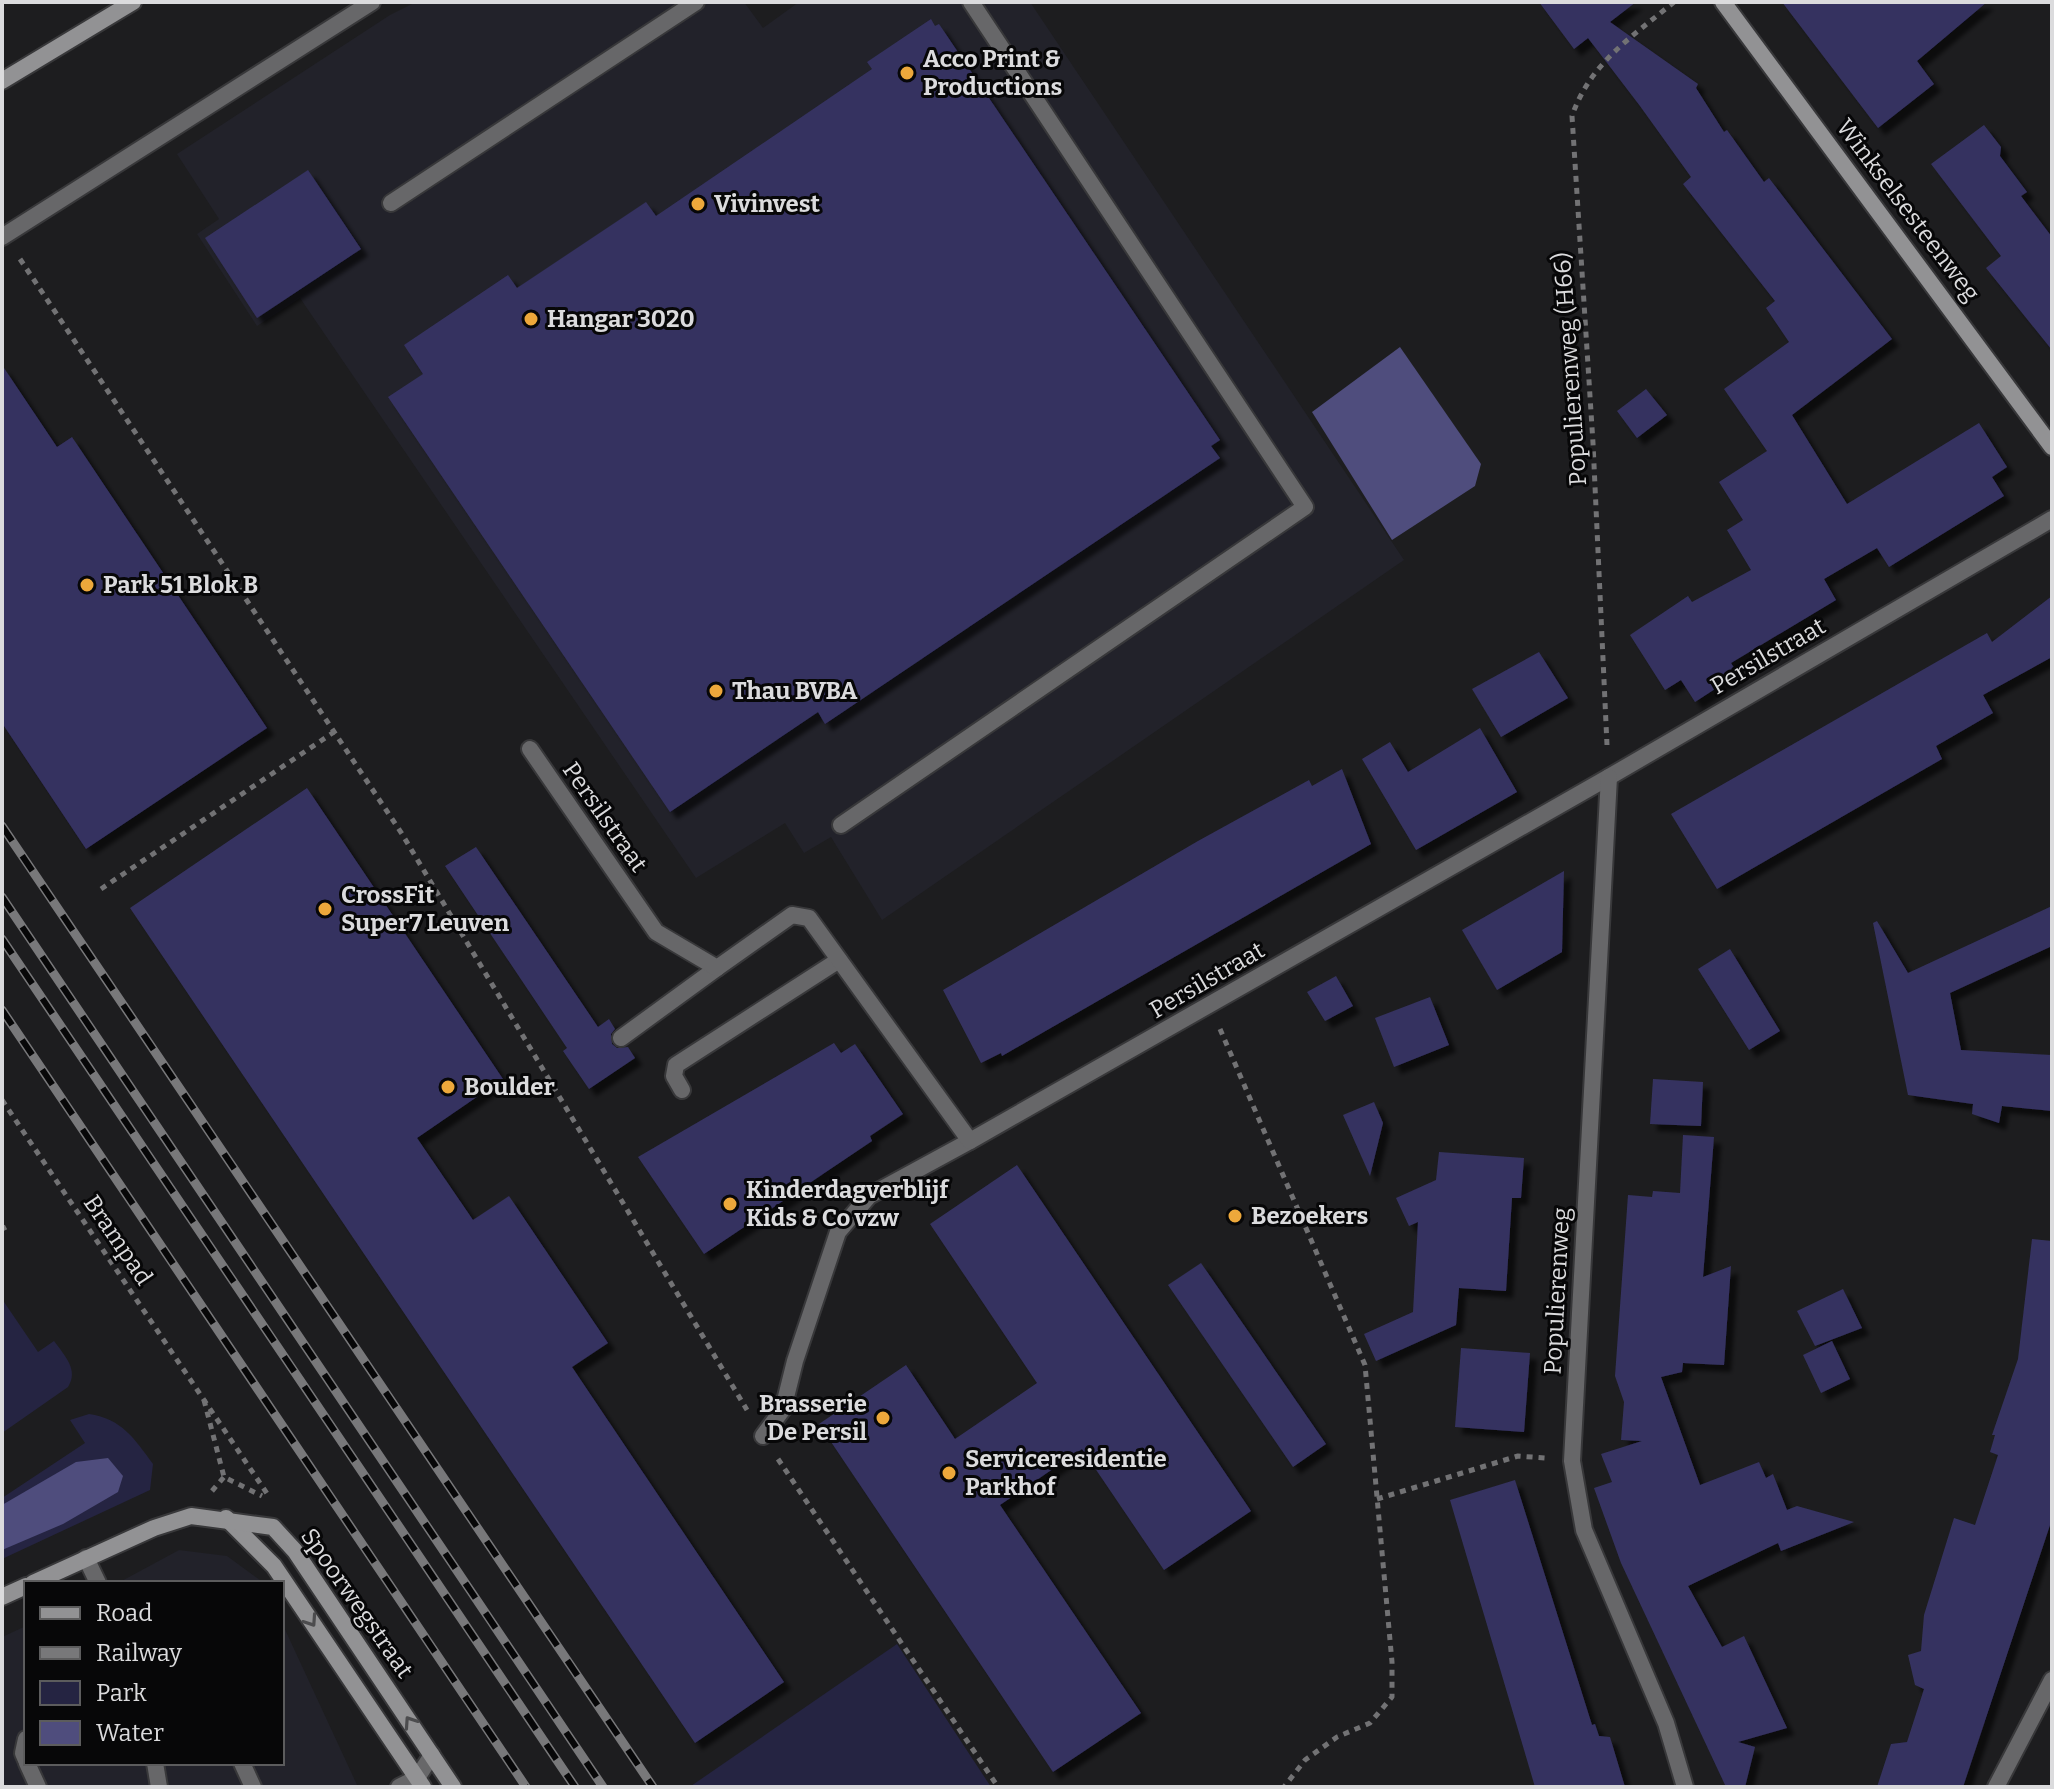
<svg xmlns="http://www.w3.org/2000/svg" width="2054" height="1789" viewBox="0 0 2054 1789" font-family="Bitter,serif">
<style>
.built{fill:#22222a}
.green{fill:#252442}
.water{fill:#4f4d7d}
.building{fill:#353260;filter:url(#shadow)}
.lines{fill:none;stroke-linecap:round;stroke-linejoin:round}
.lane-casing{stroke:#38383a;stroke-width:20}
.street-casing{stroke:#38383a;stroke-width:20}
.secondary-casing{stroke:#38383a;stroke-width:20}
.path{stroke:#727274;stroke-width:5;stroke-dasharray:6 6;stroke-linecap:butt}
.lane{stroke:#676769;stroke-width:16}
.street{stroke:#676769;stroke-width:16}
.secondary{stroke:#929294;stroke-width:16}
.rail-casing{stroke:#78787a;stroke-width:9}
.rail{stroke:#070708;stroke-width:6;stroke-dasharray:18;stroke-linecap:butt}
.oneway{stroke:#4c4c4e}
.poi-dot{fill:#eda83b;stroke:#070708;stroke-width:3}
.labels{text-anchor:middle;stroke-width:6;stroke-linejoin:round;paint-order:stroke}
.poi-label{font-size:24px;font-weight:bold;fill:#dbdbdd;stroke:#070708;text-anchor:start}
.street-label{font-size:24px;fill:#dbdbdd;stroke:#070708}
</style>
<defs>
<filter id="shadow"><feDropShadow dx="7" dy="7" stdDeviation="2" flood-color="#0009"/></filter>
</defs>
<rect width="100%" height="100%" fill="#1d1d1f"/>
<g class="built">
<path d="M 416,2 L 744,2 L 763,28 L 799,2 L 1030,2 L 1404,560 L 882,920 L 831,837 L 804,853 L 785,823 L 696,878 L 300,298 L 257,326 L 197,234 L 219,219 L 177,154 L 390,15 Z"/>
<path d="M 179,1550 L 227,1556 L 264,1583 L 118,1583 Z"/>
<path d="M 282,1623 L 358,1787 L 2,1787 L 2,1637 L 26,1626 L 26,1763 L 282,1763 Z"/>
</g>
<g class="green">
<path d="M 2,1299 L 38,1352 L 54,1341 C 65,1356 79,1370 68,1387 L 2,1433 Z"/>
<path d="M 89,1414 C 122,1419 134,1438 153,1464 L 150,1490 L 2,1559 L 2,1498 L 85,1443 L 70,1420 Z"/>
<path d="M 897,1644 L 991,1787 L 691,1786 Z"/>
</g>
<g class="water">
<path d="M 1400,347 L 1481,464 L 1475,486 L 1392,540 L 1312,412 Z"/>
<path d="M 108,1458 L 123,1476 L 118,1492 L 63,1524 L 2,1550 L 2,1505 L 76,1462 Z"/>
</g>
<g class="building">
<path d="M 1539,2 L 1636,2 L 1610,22 L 1698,84 L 1696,88 L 1724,132 L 1727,130 L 1764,182 L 1769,178 L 1892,339 L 1792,415 L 1847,504 L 1979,423 L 2007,467 L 1992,477 L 2004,496 L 1889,567 L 1877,548 L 1824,579 L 1836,600 L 1731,663 L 1738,674 L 1695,702 L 1681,680 L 1665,690 L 1630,635 L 1688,596 L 1692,602 L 1751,570 L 1727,530 L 1743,520 L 1719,482 L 1767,451 L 1724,389 L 1789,342 L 1766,308 L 1775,301 L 1683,184 L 1691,177 L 1640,106 L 1588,38 L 1574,49 Z"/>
<path d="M 1782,2 L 1987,2 L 1917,61 L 1934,84 L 1878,128 Z"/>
<path d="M 931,19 L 935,26 L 939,24 L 1220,440 L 1211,446 L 1220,458 L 825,724 L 818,712 L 670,812 L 388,397 L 423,374 L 404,345 L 508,275 L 517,288 L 646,202 L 656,216 L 872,69 L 867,62 Z"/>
<path d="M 1984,125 L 2001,147 L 2000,156 L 2027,192 L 2021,196 L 2052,237 L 2052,350 L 1986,268 L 2001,256 L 1931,164 Z"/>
<path d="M 308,170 L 361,249 L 257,318 L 205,238 Z"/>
<path d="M 2,365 L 57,447 L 72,437 L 267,728 L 86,849 L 2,723 Z"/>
<path d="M 1646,389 L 1667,415 L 1637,438 L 1617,411 Z"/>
<path d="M 2052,596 L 2052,657 L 1983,695 L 1993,713 L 1936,746 L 1942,759 L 1717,889 L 1671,814 L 1987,633 L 1992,642 Z"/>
<path d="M 1539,652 L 1568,698 L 1501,737 L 1472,689 Z"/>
<path d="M 1480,728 L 1517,792 L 1416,850 L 1362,759 L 1390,742 L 1408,772 Z"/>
<path d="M 1342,769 L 1371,844 L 1002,1056 L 1001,1053 L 981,1063 L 943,990 L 1198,841 L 1309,780 L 1312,786 Z"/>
<path d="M 307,788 L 503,1079 L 417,1138 L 473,1220 L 509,1196 L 608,1343 L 572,1367 L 784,1682 L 695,1743 L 130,908 Z"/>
<path d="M 476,847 L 598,1027 L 609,1019 L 615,1029 L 611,1034 L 612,1044 L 617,1048 L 628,1047 L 635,1058 L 589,1089 L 563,1051 L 567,1048 L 445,866 Z"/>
<path d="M 1564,871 L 1562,952 L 1497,990 L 1462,930 Z"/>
<path d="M 2052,906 L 2052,946 L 1950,993 L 1961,1050 L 2052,1055 L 2052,1111 L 2002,1106 L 1999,1123 L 1972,1114 L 1973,1104 L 1908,1095 L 1873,923 L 1877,921 L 1908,973 Z"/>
<path d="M 1730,949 L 1780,1031 L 1749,1050 L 1698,969 Z"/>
<path d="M 1336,976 L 1353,1006 L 1325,1021 L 1307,992 Z"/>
<path d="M 1430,997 L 1449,1045 L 1394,1067 L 1375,1018 Z"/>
<path d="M 834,1043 L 841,1053 L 855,1044 L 903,1114 L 870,1136 L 872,1141 L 704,1254 L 638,1157 Z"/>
<path d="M 1653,1079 L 1703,1082 L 1701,1126 L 1650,1124 Z"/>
<path d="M 1374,1102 L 1383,1123 L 1370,1176 L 1343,1115 Z"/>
<path d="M 1683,1135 L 1714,1137 L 1703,1277 L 1731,1266 L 1724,1365 L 1683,1363 L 1682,1372 L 1661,1377 L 1700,1485 L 1759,1462 L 1766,1478 L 1773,1474 L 1787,1510 L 1797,1506 L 1854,1522 L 1781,1551 L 1778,1543 L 1688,1586 L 1722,1647 L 1744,1636 L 1787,1728 L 1738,1742 L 1755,1747 L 1745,1787 L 1726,1787 L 1621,1563 L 1594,1488 L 1612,1482 L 1601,1454 L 1642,1441 L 1621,1440 L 1624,1402 L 1615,1376 L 1628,1195 L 1652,1197 L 1653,1191 L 1680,1193 Z"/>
<path d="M 1439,1152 L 1524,1158 L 1521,1198 L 1512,1198 L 1506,1291 L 1459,1288 L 1456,1325 L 1376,1361 L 1364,1334 L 1413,1312 L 1418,1222 L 1409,1226 L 1396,1198 L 1436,1180 Z"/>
<path d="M 1017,1165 L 1251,1511 L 1164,1570 L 1082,1449 L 1000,1505 L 1141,1713 L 1053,1772 L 819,1424 L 906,1365 L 955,1439 L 1037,1383 L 930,1224 Z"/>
<path d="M 2032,1239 L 2052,1241 L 2052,1519 L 1963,1787 L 1877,1787 L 1891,1744 L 1907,1742 L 1924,1689 L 1915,1685 L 1908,1655 L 1921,1651 L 1924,1615 L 1954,1518 L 1975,1525 L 1998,1455 L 1990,1452 L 1995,1435 L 1992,1435 L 2018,1359 Z"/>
<path d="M 1201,1263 L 1326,1444 L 1293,1467 L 1168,1285 Z"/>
<path d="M 1843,1289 L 1862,1328 L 1815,1346 L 1797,1311 Z"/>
<path d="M 1832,1341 L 1850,1379 L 1821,1393 L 1803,1355 Z"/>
<path d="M 1461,1348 L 1530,1353 L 1524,1432 L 1455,1427 Z"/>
<path d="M 1515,1480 L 1592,1725 L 1595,1724 L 1599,1736 L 1610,1737 L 1625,1787 L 1535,1787 L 1450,1500 Z"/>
</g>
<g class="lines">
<defs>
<g id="lane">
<path d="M 391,203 L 696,2"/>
<path d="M 841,825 L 1305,507 L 971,2"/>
<path d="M 621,1038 L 717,968"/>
<path d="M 682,1090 L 674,1076 L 676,1065 L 839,960"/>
<path d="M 763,1436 L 783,1409 L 795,1361 L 838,1232 L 869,1196 L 970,1141"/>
<path d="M 86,1558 L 98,1583"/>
<path d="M 26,1739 L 23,1753 L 26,1760"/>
<path d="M 27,1763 L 38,1787"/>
<path d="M 155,1763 L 159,1787"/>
<path d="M 242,1763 L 253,1787"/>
<path d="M 399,1787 L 417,1778 L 432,1755"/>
</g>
<g id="street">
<path d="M 2,237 L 372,2"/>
<path d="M 530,749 L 656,932 L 717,968 L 792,915 L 809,918 L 970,1141 L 1609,777 L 2052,519"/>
<path d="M 1609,777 L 1572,1461 L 1584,1530 L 1666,1723 L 1685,1787"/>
<path d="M 1996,1787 L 2052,1680"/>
</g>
<g id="secondary">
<path d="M 1723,2 L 2052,447"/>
<path d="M 2,81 L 133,2"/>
<path d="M 226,1518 L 274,1566 L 423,1787"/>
<path d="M 33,1583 L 154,1528 L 191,1516 L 273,1527 L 295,1551 L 453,1787"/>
<path d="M 2,1597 L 26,1586"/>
</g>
</defs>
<use href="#lane" class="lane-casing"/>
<use href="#street" class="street-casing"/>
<use href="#secondary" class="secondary-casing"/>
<g class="path">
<path d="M 20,259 L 402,834 L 747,1410"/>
<path d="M 1607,745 L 1593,443 L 1572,116 C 1590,63 1632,37 1674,2"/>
<path d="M 101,889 L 334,732"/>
<path d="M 1220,1029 L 1365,1365 L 1392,1662 L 1392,1697 L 1370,1723 L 1337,1737 L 1305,1760 L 1284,1787"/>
<path d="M 2,1100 L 270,1498"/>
<path d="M 2,1229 L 6,1227"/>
<path d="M 204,1400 L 224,1477 L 262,1496"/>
<path d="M 778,1459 L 998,1787"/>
<path d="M 212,1491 L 224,1477"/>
<path d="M 1377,1499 L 1518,1456 L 1545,1458"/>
</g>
<use href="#lane" class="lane"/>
<use href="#street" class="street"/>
<use href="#secondary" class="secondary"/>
<defs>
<g id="rail">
<path d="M 2,826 L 653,1787"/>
<path d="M 2,897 L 603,1787"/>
<path d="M 2,939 L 575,1787"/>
<path d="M 2,1010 L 526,1787"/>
</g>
</defs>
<use href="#rail" class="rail-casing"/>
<use href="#rail" class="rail"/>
</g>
<defs><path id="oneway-chevron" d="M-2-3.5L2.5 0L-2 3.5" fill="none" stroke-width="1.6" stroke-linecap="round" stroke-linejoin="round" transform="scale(2)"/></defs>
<g class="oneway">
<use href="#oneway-chevron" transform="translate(311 1621) rotate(56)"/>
<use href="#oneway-chevron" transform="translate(410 1722) rotate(-124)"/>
</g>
<g class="poi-dot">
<circle cx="907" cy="73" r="8"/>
<circle cx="698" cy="204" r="8"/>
<circle cx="531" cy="319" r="8"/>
<circle cx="87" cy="585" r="8"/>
<circle cx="716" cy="691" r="8"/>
<circle cx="325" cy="909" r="8"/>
<circle cx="448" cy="1087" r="8"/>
<circle cx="730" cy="1204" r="8"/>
<circle cx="1235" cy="1216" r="8"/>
<circle cx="883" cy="1418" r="8"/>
<circle cx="949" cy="1473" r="8"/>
</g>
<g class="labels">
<g class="poi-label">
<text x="923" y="67">Acco Print &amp;<tspan x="923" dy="28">Productions</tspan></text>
<text x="714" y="212">Vivinvest</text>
<text x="547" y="327">Hangar 3020</text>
<text x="103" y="593">Park 51 Blok B</text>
<text x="732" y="699">Thau BVBA</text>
<text x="341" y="903">CrossFit<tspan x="341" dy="28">Super7 Leuven</tspan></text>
<text x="464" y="1095">Boulder</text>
<text x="746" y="1198">Kinderdagverblijf<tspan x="746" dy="28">Kids &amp; Co vzw</tspan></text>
<text x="1251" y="1224">Bezoekers</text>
<text x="867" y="1412" text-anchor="end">Brasserie<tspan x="867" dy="28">De Persil</tspan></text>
<text x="965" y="1467">Serviceresidentie<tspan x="965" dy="28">Parkhof</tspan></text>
</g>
<g class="street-label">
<text transform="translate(1908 210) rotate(53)" y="8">Winkselsesteenweg</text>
<text transform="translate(1570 369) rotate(-94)" y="8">Populierenweg (H66)</text>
<text transform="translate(1768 656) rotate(-30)" y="8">Persilstraat</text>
<text transform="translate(605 817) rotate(55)" y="8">Persilstraat</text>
<text transform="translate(1207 980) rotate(-30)" y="8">Persilstraat</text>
<text transform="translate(118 1240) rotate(56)" y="8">Brampad</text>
<text transform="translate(1557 1291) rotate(-87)" y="8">Populierenweg</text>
<text transform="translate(357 1603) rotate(55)" y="8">Spoorwegstraat</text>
</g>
</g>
<rect width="2054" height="1789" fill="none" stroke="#dbdbdd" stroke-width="8"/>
<rect x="24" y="1581" width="260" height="184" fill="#070708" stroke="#5c5c5d" stroke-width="2"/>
<rect x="40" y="1607" width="40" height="12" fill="#929294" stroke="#5c5c5d" stroke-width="2"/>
<text x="96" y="1621" font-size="24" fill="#dbdbdd">Road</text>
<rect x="40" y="1647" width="40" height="12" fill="#78787a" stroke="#5c5c5d" stroke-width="2"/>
<text x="96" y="1661" font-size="24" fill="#dbdbdd">Railway</text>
<rect x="40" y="1681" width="40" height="24" fill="#252442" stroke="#5c5c5d" stroke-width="2"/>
<text x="96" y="1701" font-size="24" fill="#dbdbdd">Park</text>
<rect x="40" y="1721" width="40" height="24" fill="#4f4d7d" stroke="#5c5c5d" stroke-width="2"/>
<text x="96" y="1741" font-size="24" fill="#dbdbdd">Water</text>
</svg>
